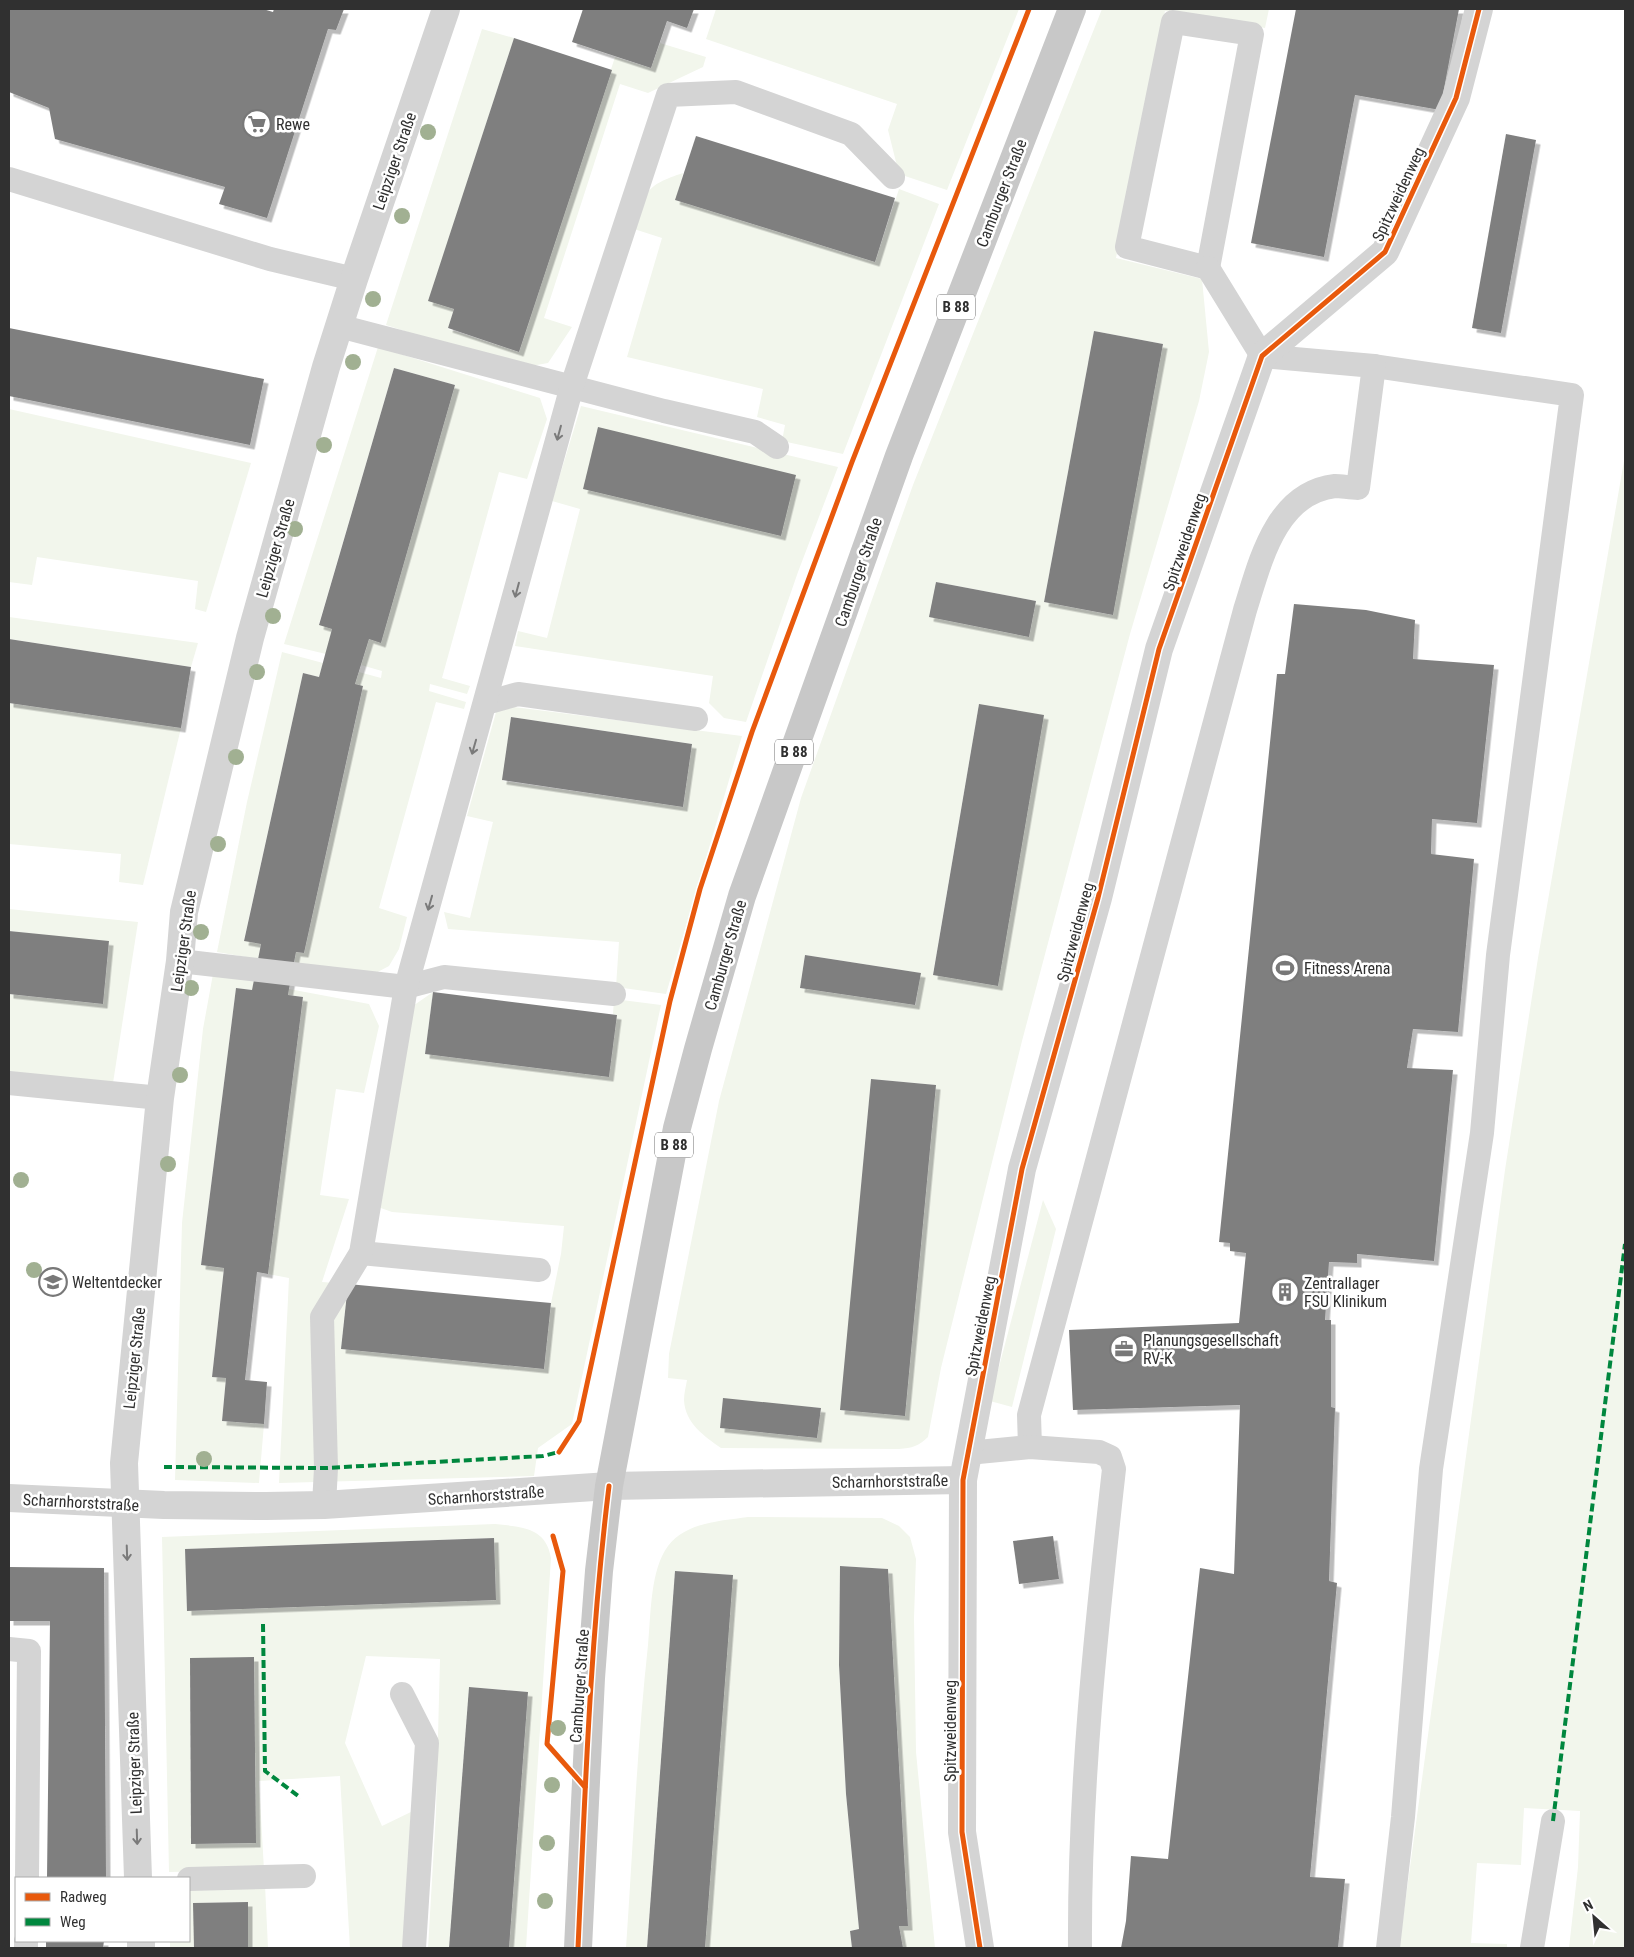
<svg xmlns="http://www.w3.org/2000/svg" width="1634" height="1957" viewBox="0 0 1634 1957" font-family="'Roboto Condensed',sans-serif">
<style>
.green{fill:#f2f6ec;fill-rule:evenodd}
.building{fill:#7f7f7f;filter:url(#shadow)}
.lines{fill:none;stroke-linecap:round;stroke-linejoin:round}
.lane{stroke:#d4d4d4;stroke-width:24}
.street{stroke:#d4d4d4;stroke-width:28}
.primary{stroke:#c8c8c8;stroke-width:28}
.quiet{stroke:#00873e;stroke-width:4;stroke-dasharray:8 4;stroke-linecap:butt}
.cycleway-casing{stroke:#fff;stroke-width:8}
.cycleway{stroke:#e8590c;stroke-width:5}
.tree{fill:#a1b092}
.oneway{stroke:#7a7a7a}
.labels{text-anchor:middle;stroke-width:5;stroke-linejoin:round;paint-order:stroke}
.shield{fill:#fff;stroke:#6e6e6e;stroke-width:1}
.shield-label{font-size:15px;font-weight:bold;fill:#303030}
.poi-label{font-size:16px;fill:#303030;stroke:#fff;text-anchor:start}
.street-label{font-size:16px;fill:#303030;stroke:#fff}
</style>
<defs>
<filter id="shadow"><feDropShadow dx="4.5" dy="4.5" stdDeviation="0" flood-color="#0004"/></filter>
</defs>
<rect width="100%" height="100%" fill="#fff"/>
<g class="green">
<path d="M 716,9 L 1019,9 L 947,190 L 899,174 L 888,130 L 897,104 L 706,39 Z"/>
<path d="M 1102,9 L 1269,9 L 1265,28 L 1165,11 L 1116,258 L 1202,279 L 1209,352 L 1199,401 L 1130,634 L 1022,1041 L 941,1368 L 928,1437 C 919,1446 912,1448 899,1449 L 721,1448 C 704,1436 685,1423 684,1400 C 684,1393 686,1386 687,1380 L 668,1378 L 669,1354 L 719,1101 L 801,798 L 913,485 ZM 1094,331 L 1163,344 L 1112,615 L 1044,602 ZM 936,582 L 1036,601 L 1029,637 L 930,617 ZM 979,704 L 998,986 L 933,974 ZM 805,955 L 920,973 L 916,1005 L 800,988 ZM 871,1079 L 936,1085 L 905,1416 L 841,1410 ZM 723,1399 L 821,1408 L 817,1438 L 720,1428 Z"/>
<path d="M 482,29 L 514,38 L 429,300 L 454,309 L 448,329 L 519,352 L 615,57 L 651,68 L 660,43 L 706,57 L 703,67 L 648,93 L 620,84 L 544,318 L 572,327 L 548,363 L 520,368 L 386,325 Z"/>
<path d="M 683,173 L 676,200 L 875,262 L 899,189 L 939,204 L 843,454 L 782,441 L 785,425 L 757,417 L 763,389 L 627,357 L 662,238 L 634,229 C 646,191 644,186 683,173 Z"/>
<path d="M 378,347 L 540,398 L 547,419 L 527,479 L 499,472 L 442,678 L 470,686 L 467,694 L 430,684 L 429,691 L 466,702 L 464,709 L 436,702 L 379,908 L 407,917 L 399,949 L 389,966 L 370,976 L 294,966 L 296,952 L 304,953 L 363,687 L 355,684 L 359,672 L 381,678 L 382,671 L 361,665 L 369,639 L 381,642 L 455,385 L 394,368 L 319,624 L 332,629 L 326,654 L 284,644 Z"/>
<path d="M 581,406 L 838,467 L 798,572 L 746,722 L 724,718 L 709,703 L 713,676 L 515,646 L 518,631 L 547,638 L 580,509 L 552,501 Z"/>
<path d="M 9,409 L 251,463 L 206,612 L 195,609 L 198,581 L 37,557 L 32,585 L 9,582 Z"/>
<path d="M 1625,455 L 1625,1948 L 1569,1948 L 1578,1867 L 1580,1811 L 1524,1808 L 1521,1865 L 1477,1863 L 1471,1943 L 1507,1944 L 1507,1948 L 1399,1948 L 1505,1170 L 1538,958 Z"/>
<path d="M 9,617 L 198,643 L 191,667 L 9,639 Z"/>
<path d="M 282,652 L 323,663 L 319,677 L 303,673 L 244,940 L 261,944 L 258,959 L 217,952 L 247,802 Z"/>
<path d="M 9,703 L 181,728 L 143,885 L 119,882 L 121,854 L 9,844 Z"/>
<path d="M 498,705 L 742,736 L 666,994 L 616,987 L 619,942 L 448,929 L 444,912 L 470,918 L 493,822 L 467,816 ZM 511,717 L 692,744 L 683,807 L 503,781 Z"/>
<path d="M 9,909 L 138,922 L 113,1083 L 9,1074 L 9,994 L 103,1004 L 109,942 L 9,931 Z"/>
<path d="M 213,974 L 254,981 L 252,990 L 236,988 L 201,1265 L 224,1268 L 212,1377 L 226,1378 L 222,1421 L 264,1424 L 259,1483 L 175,1480 L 182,1223 L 203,1029 Z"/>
<path d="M 289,989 L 369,1004 L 379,1026 L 364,1093 L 336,1089 L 320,1195 L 349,1199 L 322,1282 L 348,1284 L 341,1349 L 544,1369 L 551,1303 L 561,1254 L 564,1226 L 392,1212 L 378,1207 L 410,1008 L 433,992 L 425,1054 L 609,1077 L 617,1015 L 613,1014 L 614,999 L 661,1005 L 572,1424 L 538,1448 L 534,1476 L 279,1483 L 289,1278 L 268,1274 L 303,997 L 288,995 Z"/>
<path d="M 1043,1200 L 1056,1229 L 1012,1407 L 990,1401 Z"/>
<path d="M 748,1517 L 882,1518 L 899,1526 L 910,1537 L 916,1559 L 914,1618 L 916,1752 L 935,1948 L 903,1948 L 899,1926 L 908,1925 L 888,1569 L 840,1566 L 839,1665 L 846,1794 L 859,1929 L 850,1931 L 852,1948 L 705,1948 L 732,1575 L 675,1571 L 647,1948 L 626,1948 C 633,1847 637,1746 648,1645 C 651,1615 650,1570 668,1546 C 686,1522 721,1521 748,1517 Z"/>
<path d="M 495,1524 C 522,1527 546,1527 551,1558 L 526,1948 L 509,1948 L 528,1692 L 469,1687 L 449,1948 L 428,1948 L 436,1812 L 440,1659 L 366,1656 L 345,1743 L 382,1826 L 413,1811 L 405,1948 L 350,1948 L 340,1776 L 259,1781 L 264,1870 L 169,1872 L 162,1537 ZM 494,1538 L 496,1600 L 187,1611 L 186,1549 ZM 254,1657 L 256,1843 L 191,1844 L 190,1659 Z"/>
<path d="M 265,1885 L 268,1948 L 248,1948 L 247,1902 L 194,1903 L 194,1948 L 170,1948 L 170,1941 L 189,1941 L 189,1886 Z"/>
</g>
<g class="building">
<path d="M 9,9 L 263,9 L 273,12 L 274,9 L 344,9 L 336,30 L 328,29 L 267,218 L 219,204 L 225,187 L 55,139 L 49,108 L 9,92 Z"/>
<path d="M 583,9 L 694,9 L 687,28 L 667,21 L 651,68 L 572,42 Z"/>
<path d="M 1296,9 L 1459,9 L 1440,110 L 1355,95 L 1324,257 L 1251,243 Z"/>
<path d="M 514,38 L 612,70 L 519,352 L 448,328 L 454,309 L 428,301 Z"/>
<path d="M 1506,134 L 1536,140 L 1501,333 L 1472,328 Z"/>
<path d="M 696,136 L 895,198 L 875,262 L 675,200 Z"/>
<path d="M 9,328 L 264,379 L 250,445 L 9,396 Z"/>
<path d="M 1094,331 L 1163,344 L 1113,615 L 1044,602 Z"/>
<path d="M 394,368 L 455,385 L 381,643 L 369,639 L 355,684 L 363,686 L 304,953 L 296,952 L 289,989 L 288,995 L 303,997 L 268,1274 L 257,1272 L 245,1380 L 267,1382 L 264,1424 L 222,1421 L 226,1378 L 212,1377 L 224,1268 L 201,1265 L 236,988 L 252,990 L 261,944 L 244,941 L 303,673 L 319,677 L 332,629 L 319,625 Z"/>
<path d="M 598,427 L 796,475 L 781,536 L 583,489 Z"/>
<path d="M 936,582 L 1036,601 L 1029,637 L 929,617 Z"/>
<path d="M 1294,604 L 1366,610 L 1415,620 L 1413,659 L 1494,665 L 1477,823 L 1432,819 L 1431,854 L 1474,859 L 1458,1032 L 1413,1029 L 1407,1068 L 1453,1070 L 1434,1261 L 1357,1254 L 1357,1263 L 1329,1262 L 1325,1320 L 1331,1320 L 1331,1407 L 1335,1408 L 1329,1581 L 1337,1583 L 1310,1877 L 1345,1879 L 1338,1948 L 1121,1948 L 1126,1921 L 1131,1856 L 1168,1859 L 1200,1568 L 1234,1574 L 1240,1405 L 1073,1410 L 1069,1330 L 1239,1323 L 1246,1253 L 1230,1251 L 1230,1243 L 1219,1242 L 1277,674 L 1285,674 Z"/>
<path d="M 9,639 L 191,667 L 181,728 L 9,703 Z"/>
<path d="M 979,704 L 1044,715 L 998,986 L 933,975 Z"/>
<path d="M 511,717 L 692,744 L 683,807 L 502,780 Z"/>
<path d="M 9,931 L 109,941 L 103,1004 L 9,994 Z"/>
<path d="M 805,955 L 921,973 L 915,1005 L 800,988 Z"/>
<path d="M 433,992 L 617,1015 L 609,1077 L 425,1054 Z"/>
<path d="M 871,1079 L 936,1085 L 905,1416 L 840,1410 Z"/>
<path d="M 348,1284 L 551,1303 L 544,1369 L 341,1349 Z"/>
<path d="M 723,1398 L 821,1408 L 817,1438 L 720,1428 Z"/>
<path d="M 1053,1536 L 1059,1579 L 1019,1584 L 1013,1541 Z"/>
<path d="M 494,1538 L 496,1600 L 187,1611 L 185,1549 Z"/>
<path d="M 840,1566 L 888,1569 L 908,1926 L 899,1926 L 903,1948 L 852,1948 L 850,1931 L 859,1929 L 846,1794 L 839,1665 Z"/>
<path d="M 9,1567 L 104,1568 L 106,1878 L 47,1878 L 50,1621 L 9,1621 Z"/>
<path d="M 675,1571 L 733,1575 L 705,1948 L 647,1948 Z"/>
<path d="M 254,1657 L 256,1843 L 191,1844 L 190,1658 Z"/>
<path d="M 469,1687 L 528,1692 L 509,1948 L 449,1948 Z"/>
<path d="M 248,1902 L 248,1948 L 194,1948 L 193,1903 Z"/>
<path d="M 46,1941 L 104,1941 L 103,1948 L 46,1948 Z"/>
</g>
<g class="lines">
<g class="lane">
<path d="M 1173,22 L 1252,34 L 1208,268 L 1127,247 Z"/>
<path d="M 9,179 L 270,259 L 354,279"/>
<path d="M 339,326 L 664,411 L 755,432 L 777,447"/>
<path d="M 1374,366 L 1572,395 L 1498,955 L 1482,1133 L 1431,1469 L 1403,1817 L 1388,1948"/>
<path d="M 486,703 L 518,694 L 696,719"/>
<path d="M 180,961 L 406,987 L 444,977 L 614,994"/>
<path d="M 9,1083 L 160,1098"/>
<path d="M 361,1253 L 539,1270"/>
<path d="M 1030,1447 L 1029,1415 L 1245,610 C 1260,563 1275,493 1335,486 C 1342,486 1350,488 1358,488 L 1374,366 L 1262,356 L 1208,268"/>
<path d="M 968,1453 L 1030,1447 L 1099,1452 L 1110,1457 L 1114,1469 C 1096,1629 1079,1788 1080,1948"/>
<path d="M 324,1505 L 326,1468 L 322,1317 L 361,1253 L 406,987 L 572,386 L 668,95 L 736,92 L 851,134 L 893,177"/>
<path d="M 9,1649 L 29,1651 L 27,1878"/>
<path d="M 402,1694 L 427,1743 L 414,1948"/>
<path d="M 189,1879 L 304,1876"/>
<path d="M 26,1948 L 26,1941"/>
<path d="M 1532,1948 L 1553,1821"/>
</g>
<g class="street">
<path d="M 9,1498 L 164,1505 L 266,1506 L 324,1505 L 609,1486 L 963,1480"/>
<path d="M 138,1878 L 124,1463 L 160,1098 L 180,961 L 184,912 L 250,638 L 326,367 L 354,279 L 446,9"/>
<path d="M 141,1941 L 141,1948"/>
<path d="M 980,1948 L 962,1832 L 963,1480 L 1022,1169 L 1098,898 L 1159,649 L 1262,356 L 1385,252 L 1456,98 L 1479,9"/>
</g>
<path class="primary" d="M 578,1948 L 591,1678 L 599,1571 L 609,1486 L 677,1128 L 698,1049 L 742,896 L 899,456 L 1072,9"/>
<g class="quiet">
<path d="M 164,1467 L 326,1468 L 543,1456 L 559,1452 L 562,1448"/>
<path d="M 263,1624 L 265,1771 L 301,1798"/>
<path d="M 1553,1821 L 1625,1244"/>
</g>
<defs>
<g id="cycleway">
<path d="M 559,1452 L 579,1421 L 670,1001 L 700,889 L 752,732 L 852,462 L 1029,9"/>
<path d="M 553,1536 L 563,1571 L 547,1744 L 585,1787"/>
<path d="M 578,1948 C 585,1794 590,1640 609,1486"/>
<path d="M 980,1948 L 962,1832 L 963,1480 L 1022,1169 L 1098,898 L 1159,649 L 1262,356 L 1385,252 L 1456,98 L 1479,9"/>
</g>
</defs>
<use href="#cycleway" class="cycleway-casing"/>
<use href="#cycleway" class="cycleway"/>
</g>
<g class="tree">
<circle cx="428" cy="132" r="8"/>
<circle cx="402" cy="216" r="8"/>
<circle cx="373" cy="299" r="8"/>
<circle cx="353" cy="362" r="8"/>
<circle cx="324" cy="445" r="8"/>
<circle cx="295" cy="529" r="8"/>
<circle cx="273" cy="616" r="8"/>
<circle cx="257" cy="672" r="8"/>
<circle cx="236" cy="757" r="8"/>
<circle cx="218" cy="844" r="8"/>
<circle cx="201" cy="932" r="8"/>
<circle cx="191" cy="988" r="8"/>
<circle cx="180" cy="1075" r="8"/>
<circle cx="168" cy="1164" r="8"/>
<circle cx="21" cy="1180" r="8"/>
<circle cx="34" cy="1270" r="8"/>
<circle cx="204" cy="1459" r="8"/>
<circle cx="558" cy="1728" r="8"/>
<circle cx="552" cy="1785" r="8"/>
<circle cx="547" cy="1843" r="8"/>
<circle cx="545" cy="1901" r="8"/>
</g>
<defs><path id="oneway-shaft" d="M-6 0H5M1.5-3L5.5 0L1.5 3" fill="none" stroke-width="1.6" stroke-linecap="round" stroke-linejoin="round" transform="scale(1.25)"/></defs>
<g class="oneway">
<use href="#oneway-shaft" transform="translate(559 433) rotate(105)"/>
<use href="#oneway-shaft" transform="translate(517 590) rotate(105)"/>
<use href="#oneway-shaft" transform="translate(474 747) rotate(106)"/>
<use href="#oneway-shaft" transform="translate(430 903) rotate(106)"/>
<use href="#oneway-shaft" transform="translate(127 1553) rotate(88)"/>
<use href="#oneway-shaft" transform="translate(137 1837) rotate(88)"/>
</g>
<defs>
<symbol id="supermarket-ring" viewBox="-11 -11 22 22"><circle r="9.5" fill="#fff" stroke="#787878" stroke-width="1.5"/><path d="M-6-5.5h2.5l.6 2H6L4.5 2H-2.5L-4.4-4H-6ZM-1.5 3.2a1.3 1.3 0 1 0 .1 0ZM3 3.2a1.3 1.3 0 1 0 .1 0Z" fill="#787878"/></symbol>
<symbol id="stadium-ring" viewBox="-11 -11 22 22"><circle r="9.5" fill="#fff" stroke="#787878" stroke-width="1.5"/><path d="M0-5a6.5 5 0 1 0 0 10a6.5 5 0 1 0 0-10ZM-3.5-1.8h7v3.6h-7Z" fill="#787878"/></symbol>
<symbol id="school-ring" viewBox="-11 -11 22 22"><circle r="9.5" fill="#fff" stroke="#787878" stroke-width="1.5"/><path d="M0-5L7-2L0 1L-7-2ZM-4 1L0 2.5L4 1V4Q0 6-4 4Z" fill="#787878"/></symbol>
<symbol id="building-ring" viewBox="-11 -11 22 22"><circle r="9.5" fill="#fff" stroke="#787878" stroke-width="1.5"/><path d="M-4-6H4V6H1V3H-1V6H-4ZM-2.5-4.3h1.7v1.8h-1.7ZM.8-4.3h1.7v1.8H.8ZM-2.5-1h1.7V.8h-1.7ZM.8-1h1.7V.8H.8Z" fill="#787878"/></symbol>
<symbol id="office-ring" viewBox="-11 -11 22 22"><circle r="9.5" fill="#fff" stroke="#787878" stroke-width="1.5"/><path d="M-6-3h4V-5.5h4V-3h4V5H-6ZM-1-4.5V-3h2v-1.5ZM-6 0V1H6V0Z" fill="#787878"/></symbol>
</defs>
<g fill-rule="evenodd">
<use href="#supermarket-ring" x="241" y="108" width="32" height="32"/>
<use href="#stadium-ring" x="1269" y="952" width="32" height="32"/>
<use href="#school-ring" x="37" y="1266" width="32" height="32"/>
<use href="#building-ring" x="1269" y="1276" width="32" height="32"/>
<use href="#office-ring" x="1108" y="1333" width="32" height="32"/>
</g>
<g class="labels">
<g class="shield">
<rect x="937" y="294.5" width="38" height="25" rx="4"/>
<rect x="775" y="739.5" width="38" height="25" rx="4"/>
<rect x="655" y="1132.5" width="38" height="25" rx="4"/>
</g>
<g class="shield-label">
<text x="956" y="312">B 88</text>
<text x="794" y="757">B 88</text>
<text x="674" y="1150">B 88</text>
</g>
<g class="poi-label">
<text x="276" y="130">Rewe</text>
<text x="1304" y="974">Fitness Arena</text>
<text x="72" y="1288">Weltentdecker</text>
<text x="1304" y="1289">Zentrallager<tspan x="1304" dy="18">FSU Klinikum</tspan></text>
<text x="1143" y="1346">Planungsgesellschaft<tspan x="1143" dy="18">RV-K</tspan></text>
</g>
<g class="street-label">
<text transform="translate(394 161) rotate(-71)" y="6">Leipziger Straße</text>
<text transform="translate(1001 193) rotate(-69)" y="6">Camburger Straße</text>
<text transform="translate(1398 194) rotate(-65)" y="6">Spitzweidenweg</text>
<text transform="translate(1184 542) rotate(-71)" y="6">Spitzweidenweg</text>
<text transform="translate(275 548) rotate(-74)" y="6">Leipziger Straße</text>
<text transform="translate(858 572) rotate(-71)" y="6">Camburger Straße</text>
<text transform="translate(1075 932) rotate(-75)" y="6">Spitzweidenweg</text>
<text transform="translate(183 941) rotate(-82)" y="6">Leipziger Straße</text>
<text transform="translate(725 955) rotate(-74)" y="6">Camburger Straße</text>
<text transform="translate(980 1326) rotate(-79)" y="6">Spitzweidenweg</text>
<text transform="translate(134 1358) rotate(-84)" y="6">Leipziger Straße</text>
<text transform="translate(890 1481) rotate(-1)" y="6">Scharnhorststraße</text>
<text transform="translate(486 1495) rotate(-4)" y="6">Scharnhorststraße</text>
<text transform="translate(81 1502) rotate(3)" y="6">Scharnhorststraße</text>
<text transform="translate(579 1686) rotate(-86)" y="6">Camburger Straße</text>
<text transform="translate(950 1731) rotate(-90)" y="6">Spitzweidenweg</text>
<text transform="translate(134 1763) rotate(-92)" y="6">Leipziger Straße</text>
</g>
</g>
<rect width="1634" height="1957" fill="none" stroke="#303030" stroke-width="20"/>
<rect x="15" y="1877" width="175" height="65" fill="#ffffff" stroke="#acacac"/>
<rect x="25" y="1893" width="25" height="8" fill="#e8590c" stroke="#acacac"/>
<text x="60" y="1902" font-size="15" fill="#303030">Radweg</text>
<rect x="25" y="1918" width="25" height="8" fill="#00873e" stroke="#acacac"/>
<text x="60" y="1927" font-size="15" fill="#303030">Weg</text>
<g transform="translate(1594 1917) rotate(333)" stroke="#ffffff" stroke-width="4" paint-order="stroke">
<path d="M0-4L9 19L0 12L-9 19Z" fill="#303030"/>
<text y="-8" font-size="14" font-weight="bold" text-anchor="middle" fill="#303030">N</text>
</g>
</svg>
